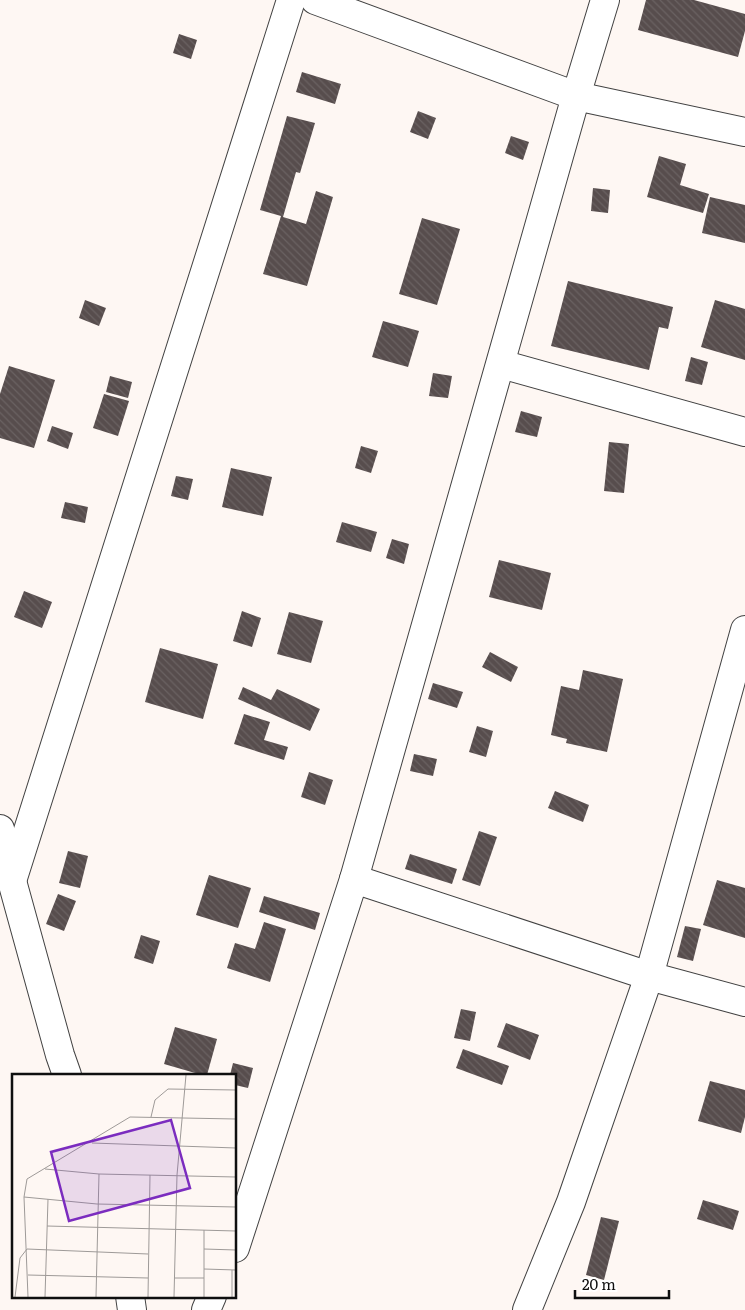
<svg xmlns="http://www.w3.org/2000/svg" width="745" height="1310" viewBox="0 0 745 1310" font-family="Literata,serif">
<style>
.building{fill:url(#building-back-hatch)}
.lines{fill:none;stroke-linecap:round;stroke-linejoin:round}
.street-casing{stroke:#424242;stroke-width:30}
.street{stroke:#fff;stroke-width:28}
.inset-road{fill:none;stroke:#9e9a98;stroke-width:1}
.view{fill:#7b2cbf;fill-opacity:0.15;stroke:#7b2cbf;stroke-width:2.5}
.inset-edge{fill:none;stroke:#0f0f0f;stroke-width:2.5}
</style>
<defs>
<pattern id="building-back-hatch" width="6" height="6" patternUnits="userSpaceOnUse" patternTransform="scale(1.25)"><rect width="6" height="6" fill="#574d4d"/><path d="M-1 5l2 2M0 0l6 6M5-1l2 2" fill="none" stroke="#6a6262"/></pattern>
</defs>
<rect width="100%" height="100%" fill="#fef7f3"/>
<g class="building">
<path d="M 646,0 L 694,0 L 745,14 L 745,31 L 738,57 L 638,30 Z"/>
<path d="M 179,34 L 197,40 L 191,59 L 173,53 Z"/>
<path d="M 302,72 L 341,84 L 335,104 L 296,92 Z"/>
<path d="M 418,111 L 436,118 L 428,139 L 410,132 Z"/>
<path d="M 287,116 L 315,123 L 300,173 L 296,172 L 283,217 L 306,224 L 316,191 L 333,197 L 307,286 L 263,274 L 281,216 L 260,210 Z"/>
<path d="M 511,136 L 529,142 L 523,160 L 505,153 Z"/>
<path d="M 659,156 L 686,164 L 680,185 L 709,194 L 703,213 L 647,197 Z"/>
<path d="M 593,188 L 610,190 L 608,213 L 591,211 Z"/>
<path d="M 710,197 L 745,205 L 745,243 L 702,233 Z"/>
<path d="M 422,218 L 460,229 L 437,305 L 399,294 Z"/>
<path d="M 568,281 L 673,307 L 668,329 L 659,327 L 649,370 L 551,346 Z"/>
<path d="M 85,300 L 106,308 L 99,326 L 79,318 Z"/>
<path d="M 715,300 L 745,309 L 745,360 L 701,347 Z"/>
<path d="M 383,321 L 419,331 L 408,367 L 372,357 Z"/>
<path d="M 691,357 L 708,362 L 702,385 L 685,381 Z"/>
<path d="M 9,366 L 55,380 L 34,448 L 0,438 L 0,394 Z"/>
<path d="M 433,373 L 452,376 L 448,398 L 429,396 Z"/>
<path d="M 110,376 L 132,382 L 128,398 L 106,392 Z"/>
<path d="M 104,394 L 129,401 L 118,436 L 93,428 Z"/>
<path d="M 521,411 L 542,417 L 537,437 L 515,432 Z"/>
<path d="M 52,426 L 73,433 L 68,449 L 47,441 Z"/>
<path d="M 609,442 L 629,444 L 624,493 L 604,491 Z"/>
<path d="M 361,446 L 378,451 L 371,473 L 355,468 Z"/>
<path d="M 231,468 L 272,477 L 263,516 L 222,507 Z"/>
<path d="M 176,476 L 193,479 L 188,500 L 171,496 Z"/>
<path d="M 65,502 L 88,507 L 85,523 L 61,518 Z"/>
<path d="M 342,522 L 377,532 L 371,552 L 336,542 Z"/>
<path d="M 392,539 L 409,544 L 404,564 L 386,558 Z"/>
<path d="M 499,560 L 551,573 L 542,610 L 489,597 Z"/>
<path d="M 24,591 L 52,602 L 42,628 L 14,617 Z"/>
<path d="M 242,611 L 261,618 L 252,647 L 233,641 Z"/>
<path d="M 289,612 L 323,621 L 311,663 L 277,654 Z"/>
<path d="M 160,648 L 218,664 L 203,719 L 145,702 Z"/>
<path d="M 490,652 L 518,667 L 511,682 L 482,667 Z"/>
<path d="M 583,670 L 623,679 L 607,752 L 566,743 L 567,739 L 551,735 L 561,686 L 579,690 Z"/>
<path d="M 433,683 L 463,692 L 457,708 L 428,699 Z"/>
<path d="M 243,687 L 271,700 L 277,689 L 320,709 L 310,731 L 238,699 Z"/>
<path d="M 244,714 L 270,722 L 264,740 L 288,747 L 284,760 L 234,744 Z"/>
<path d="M 477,726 L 493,731 L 486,757 L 469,752 Z"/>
<path d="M 414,754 L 437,759 L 433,776 L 410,771 Z"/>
<path d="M 309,772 L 333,780 L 325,805 L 301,797 Z"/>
<path d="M 555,791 L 589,805 L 583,822 L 548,808 Z"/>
<path d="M 479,831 L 497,837 L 480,886 L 462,880 Z"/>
<path d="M 68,851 L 88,856 L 80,888 L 59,883 Z"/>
<path d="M 410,854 L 457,869 L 452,884 L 405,869 Z"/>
<path d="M 209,875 L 251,888 L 238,928 L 196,915 Z"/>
<path d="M 717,880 L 745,888 L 745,938 L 703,925 Z"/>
<path d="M 58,894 L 76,901 L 64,931 L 46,924 Z"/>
<path d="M 264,896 L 320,913 L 315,930 L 259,912 Z"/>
<path d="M 264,922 L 286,929 L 270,982 L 227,968 L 235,943 L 255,949 Z"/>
<path d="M 685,926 L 701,929 L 693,961 L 677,957 Z"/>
<path d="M 141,935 L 160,941 L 153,964 L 134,958 Z"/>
<path d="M 461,1009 L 476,1012 L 470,1041 L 454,1038 Z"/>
<path d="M 506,1023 L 539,1035 L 530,1060 L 497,1047 Z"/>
<path d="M 175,1027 L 217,1039 L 207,1075 L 202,1075 L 164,1064 Z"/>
<path d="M 463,1049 L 509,1066 L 502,1085 L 456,1068 Z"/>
<path d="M 233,1063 L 253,1068 L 248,1088 L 235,1085 L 235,1075 L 230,1075 Z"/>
<path d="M 710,1081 L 745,1090 L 745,1117 L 741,1133 L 698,1121 Z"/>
<path d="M 703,1200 L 739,1211 L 733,1230 L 697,1219 Z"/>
<path d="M 601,1217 L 619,1221 L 604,1280 L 586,1275 Z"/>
</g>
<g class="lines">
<defs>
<g id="street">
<path d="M 315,0 L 576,96 L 745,132"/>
<path d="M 501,364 L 745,432"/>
<path d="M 0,829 L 12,881 L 60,1055 L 67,1075"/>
<path d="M 354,879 L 649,976 L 745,1002"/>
<path d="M 12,881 L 291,0"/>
<path d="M 235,1248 L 354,879 L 576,96 L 605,0"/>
<path d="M 130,1296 L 132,1310"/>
<path d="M 206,1310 L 212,1296"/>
<path d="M 527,1310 L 571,1202 L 649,976 L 745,630"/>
</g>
</defs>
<use href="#street" class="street-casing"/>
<use href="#street" class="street"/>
</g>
<g transform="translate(12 1074)">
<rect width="224" height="224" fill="#fef7f3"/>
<path class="inset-road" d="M 139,43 L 143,26 L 156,15 L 224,16M 80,69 L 224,74M 33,95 L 87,100 L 224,103M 12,123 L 85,130 L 224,133M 35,152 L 224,157M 192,175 L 224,176M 192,195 L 224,196M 16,201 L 136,204M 163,204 L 192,204M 3,223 L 8,184 L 15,175 L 136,180M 16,223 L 12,123 L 15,105 L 118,43 L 224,45M 33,223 L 36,125M 84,223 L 87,100M 136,223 L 138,101M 162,223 L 165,101 L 174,1M 192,223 L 192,156M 220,223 L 220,196"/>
<path class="view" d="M 159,46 L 178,114 L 57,147 L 39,78 Z"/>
<rect width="224" height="224" class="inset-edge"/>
</g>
<path d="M575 1290v8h94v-8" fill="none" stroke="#0f0f0f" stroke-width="2.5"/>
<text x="582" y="1290" font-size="15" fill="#0f0f0f" stroke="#ffffff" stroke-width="4" paint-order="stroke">20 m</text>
</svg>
